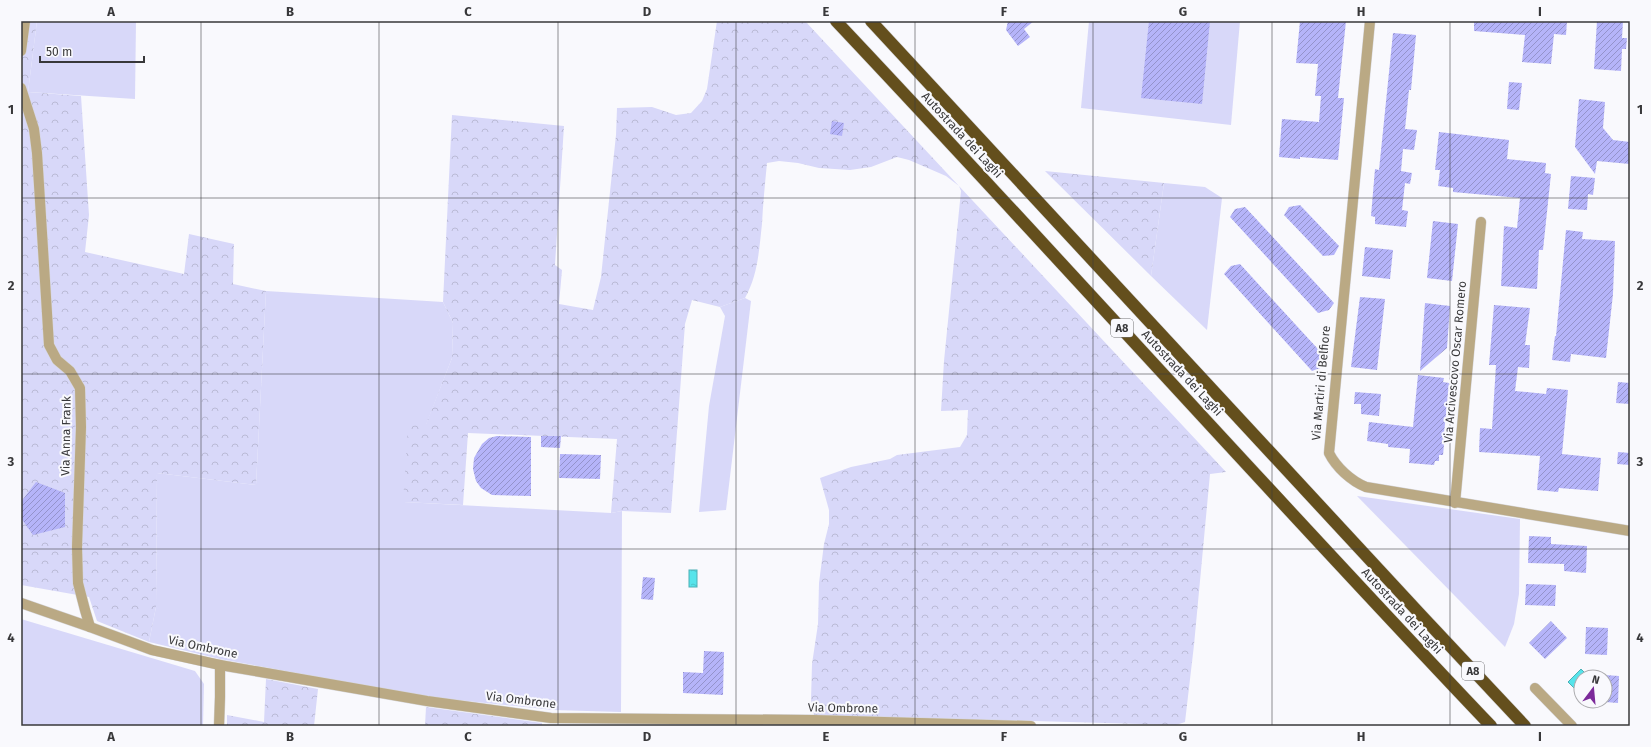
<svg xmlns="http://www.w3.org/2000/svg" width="1651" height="747" viewBox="0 0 1651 747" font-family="'Fira Sans',sans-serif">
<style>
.green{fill:#d8d8f9}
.forest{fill:url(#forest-crowns)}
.water{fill:url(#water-ripples);stroke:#4db0b6}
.building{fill:url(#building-hatch)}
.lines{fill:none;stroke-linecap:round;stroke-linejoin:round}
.street-casing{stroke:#d6d6da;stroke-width:11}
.highway-casing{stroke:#d6d6da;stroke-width:13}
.street{stroke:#baa984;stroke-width:10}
.highway{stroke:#644f1d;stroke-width:12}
.grid{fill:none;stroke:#38383a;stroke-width:1;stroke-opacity:0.55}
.labels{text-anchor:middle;stroke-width:4;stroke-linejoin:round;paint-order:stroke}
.shield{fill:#f9f9fd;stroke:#727274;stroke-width:1}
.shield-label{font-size:11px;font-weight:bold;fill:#38383a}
.street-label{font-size:12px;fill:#38383a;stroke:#f9f9fd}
.neatline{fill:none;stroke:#38383a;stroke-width:1.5}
.grid-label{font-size:13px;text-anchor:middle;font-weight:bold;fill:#38383a}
</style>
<defs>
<pattern id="forest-crowns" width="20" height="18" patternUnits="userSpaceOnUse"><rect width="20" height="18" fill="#d8d8f9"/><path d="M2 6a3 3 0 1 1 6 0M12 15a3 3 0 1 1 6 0" fill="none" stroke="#babad6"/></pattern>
<pattern id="water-ripples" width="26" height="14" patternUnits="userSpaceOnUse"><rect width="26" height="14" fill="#56e4eb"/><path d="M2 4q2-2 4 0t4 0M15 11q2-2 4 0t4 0" fill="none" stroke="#4cc4ca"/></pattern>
<pattern id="building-hatch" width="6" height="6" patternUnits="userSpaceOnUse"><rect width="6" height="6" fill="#b5b4f9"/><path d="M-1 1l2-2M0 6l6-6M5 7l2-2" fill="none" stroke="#9493cb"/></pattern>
</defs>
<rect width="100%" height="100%" fill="#f9f9fd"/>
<g class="green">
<path d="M 37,21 L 136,21 L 135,99 L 28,92 Z"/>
<path d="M 1089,21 L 1240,21 L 1231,125 L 1081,108 Z"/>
<path d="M 1164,183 L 1205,187 L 1222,198 L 1207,330 L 1151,276 Z"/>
<path d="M 266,291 L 443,302 L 453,323 L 452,358 L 426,425 L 404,502 L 611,513 L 622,511 L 621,712 L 553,710 L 428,697 L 220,659 L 149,642 L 156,607 L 157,473 L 256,485 Z"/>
<path d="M 745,298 L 751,301 L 726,510 L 699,512 L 709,406 L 725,316 L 720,307 Z"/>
<path d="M 1357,496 L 1520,519 L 1519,594 L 1514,624 L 1505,647 Z"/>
<path d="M 21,619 L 195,671 L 204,684 L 203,726 L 21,726 Z"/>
</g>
<g class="forest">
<path d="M 21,21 L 37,21 L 28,92 L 81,96 L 89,215 L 85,252 L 184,274 L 189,234 L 234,244 L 233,284 L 266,291 L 256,485 L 157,473 L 156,607 L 149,642 L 97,621 L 89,597 L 21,585 Z"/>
<path d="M 717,21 L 805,21 L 1226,472 L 1210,474 L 1194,645 L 1185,722 L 1176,725 L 814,715 L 811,700 L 812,664 L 818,624 L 819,583 L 824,544 L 829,524 L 829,510 L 820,478 L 851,467 L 890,459 L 897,455 L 960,447 L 967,435 L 968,410 L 941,411 L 944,361 L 961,191 L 959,186 L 946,176 L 909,160 L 897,157 L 871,167 L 850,170 L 819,168 L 798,163 L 779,161 L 767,163 C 765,183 763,204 762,224 C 759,250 758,275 745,298 L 720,307 L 692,300 L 685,324 L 671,513 L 622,511 L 611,513 L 617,439 L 468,433 L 463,505 L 403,502 L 408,426 L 426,424 L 452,358 L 453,323 L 443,302 L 452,115 L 564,126 L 555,265 L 562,270 L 559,304 L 593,310 L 601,277 L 616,135 L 617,108 L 652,107 L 676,115 L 691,113 L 702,101 L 707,89 Z"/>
<path d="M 1045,171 L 1164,183 L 1151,276 Z"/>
<path d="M 266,679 L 318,689 L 314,726 L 227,726 L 227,715 L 264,722 Z"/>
<path d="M 426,707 L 542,723 L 542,726 L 425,726 Z"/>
</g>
<g class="water">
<rect x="689" y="570" width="8" height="17"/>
<path d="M 1581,669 L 1587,675 L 1585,677 L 1581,677 L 1581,681 L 1574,688 L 1568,682 Z"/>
</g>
<g class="building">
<path d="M 1008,21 L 1034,21 L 1024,29 L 1030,37 L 1018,46 L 1006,30 Z"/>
<path d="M 1149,21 L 1210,21 L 1202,104 L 1141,98 Z"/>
<path d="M 1300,21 L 1346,21 L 1338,98 L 1344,98 L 1338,160 L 1300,157 L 1300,159 L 1279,157 L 1282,119 L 1319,122 L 1321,96 L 1315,96 L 1318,64 L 1296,63 Z"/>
<path d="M 1474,21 L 1567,21 L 1566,35 L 1554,34 L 1551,64 L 1522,62 L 1525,35 L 1474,31 Z"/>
<path d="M 1597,21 L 1623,21 L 1622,38 L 1627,38 L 1626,49 L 1622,49 L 1621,71 L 1594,69 Z"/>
<path d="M 1393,33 L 1416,35 L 1411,90 L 1409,90 L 1405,129 L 1417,130 L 1414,150 L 1403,149 L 1401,171 L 1412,173 L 1410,184 L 1405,183 L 1402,210 L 1408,211 L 1406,227 L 1375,224 L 1375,217 L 1371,216 L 1375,169 L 1379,170 Z"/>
<path d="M 1509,82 L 1522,83 L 1519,110 L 1507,109 Z"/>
<path d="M 1579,99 L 1605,102 L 1603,128 L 1613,140 L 1630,142 L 1630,164 L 1597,161 L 1595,174 L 1575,147 Z"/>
<path d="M 832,121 L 844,123 L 842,136 L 830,134 Z"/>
<path d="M 1439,132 L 1509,140 L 1507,159 L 1546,163 L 1545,173 L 1551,174 L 1543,250 L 1539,250 L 1537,289 L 1501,286 L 1504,226 L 1517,228 L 1520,198 L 1453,192 L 1453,188 L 1438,186 L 1440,170 L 1435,170 Z"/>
<path d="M 1571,176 L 1595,178 L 1593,195 L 1588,194 L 1587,210 L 1568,209 Z"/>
<path d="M 1300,205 L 1339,246 L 1334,255 L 1323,256 L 1284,215 L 1289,207 Z"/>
<path d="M 1245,207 L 1334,303 L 1329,310 L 1318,313 L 1230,217 L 1235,209 Z"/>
<path d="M 1433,221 L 1458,224 L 1452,281 L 1427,278 Z"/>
<path d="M 1566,230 L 1583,232 L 1582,239 L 1615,241 L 1613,294 L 1606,358 L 1571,354 L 1570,362 L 1552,360 L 1555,336 L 1556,336 Z"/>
<path d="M 1365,247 L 1393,250 L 1390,279 L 1362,276 Z"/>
<path d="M 1240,264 L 1328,360 L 1323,367 L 1312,371 L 1224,274 L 1231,266 Z"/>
<path d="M 1360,297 L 1385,299 L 1377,370 L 1351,367 Z"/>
<path d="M 1425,303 L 1450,306 L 1447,348 L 1420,371 Z"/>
<path d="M 1494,305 L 1530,308 L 1525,345 L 1530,345 L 1529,368 L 1518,367 L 1515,391 L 1546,394 L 1547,388 L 1568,390 L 1562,454 L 1601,458 L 1598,491 L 1559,488 L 1558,492 L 1537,490 L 1540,456 L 1479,452 L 1480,428 L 1492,429 L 1496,365 L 1489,365 Z"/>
<path d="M 1418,375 L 1444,378 L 1443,382 L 1449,383 L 1444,434 L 1445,434 L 1443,455 L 1439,455 L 1439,461 L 1435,461 L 1434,465 L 1409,463 L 1410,449 L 1388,447 L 1388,444 L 1367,441 L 1369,422 L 1413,427 Z"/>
<path d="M 1618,382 L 1630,383 L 1630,404 L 1616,403 Z"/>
<path d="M 1355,392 L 1381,394 L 1379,416 L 1361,414 L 1361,404 L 1354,404 Z"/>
<path d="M 497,436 L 531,437 L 531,496 L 492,495 L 481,488 L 476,481 L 473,469 L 474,458 L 482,444 L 489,438 Z"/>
<path d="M 541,436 L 561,436 L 560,448 L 541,447 Z"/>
<path d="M 1618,452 L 1630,453 L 1630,465 L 1617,464 Z"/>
<path d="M 560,454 L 601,455 L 600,479 L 559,478 Z"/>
<path d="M 36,482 L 65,493 L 65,527 L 33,535 L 21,518 L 21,502 Z"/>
<path d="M 1529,536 L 1551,537 L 1551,544 L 1587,546 L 1586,573 L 1564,571 L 1564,564 L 1528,563 Z"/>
<path d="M 643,577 L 655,578 L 653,600 L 641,599 Z"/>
<path d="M 1526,584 L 1556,585 L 1555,606 L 1525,605 Z"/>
<path d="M 1551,621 L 1567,638 L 1545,659 L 1529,643 Z"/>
<path d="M 1586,627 L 1608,628 L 1607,655 L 1585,654 Z"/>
<path d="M 704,651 L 724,652 L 723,695 L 683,693 L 683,672 L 703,673 Z"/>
<path d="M 1605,675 L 1619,676 L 1618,703 L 1605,702 Z"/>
</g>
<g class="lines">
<defs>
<g id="street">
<path d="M 1370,21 L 1329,453 C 1336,467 1351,481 1366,487 L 1630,531"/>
<path d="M 21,51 L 25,21"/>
<path d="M 21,88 L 34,129 L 37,153 L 49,345 L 57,360 L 70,371 L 80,388 L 81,427 L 77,547 L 78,583 L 85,610 L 90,627"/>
<path d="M 1455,503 L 1481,222"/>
<path d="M 21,603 L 90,627 L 152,650 L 220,665 L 427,701 L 551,718 L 813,720 L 1031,726"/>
<path d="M 1535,688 L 1572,726"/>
<path d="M 219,726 L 220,697 L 220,665"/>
</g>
<g id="highway">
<path d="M 836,21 C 1056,254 1270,494 1491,726"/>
<path d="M 871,21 L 1421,615 L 1525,726"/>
</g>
</defs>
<use href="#street" class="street-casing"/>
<use href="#highway" class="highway-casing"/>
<use href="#street" class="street"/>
<use href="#highway" class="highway"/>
</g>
<path class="grid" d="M 201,21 L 201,726M 379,21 L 379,726M 558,21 L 558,726M 736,21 L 736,726M 915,21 L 915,726M 1093,21 L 1093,726M 1272,21 L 1272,726M 1450,21 L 1450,726M 21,198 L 1630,198M 21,374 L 1630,374M 21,549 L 1630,549"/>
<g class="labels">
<g class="shield">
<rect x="1111" y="319" width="22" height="18" rx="3"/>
<rect x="1462" y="662" width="22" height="18" rx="3"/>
</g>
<g class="shield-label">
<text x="1122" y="332">A8</text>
<text x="1473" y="675">A8</text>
</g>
<g class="street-label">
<text transform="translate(962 135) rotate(47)" y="4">Autostrada dei Laghi</text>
<text transform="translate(1455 362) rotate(-85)" y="4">Via Arcivescovo Oscar Romero</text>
<text transform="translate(1182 373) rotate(47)" y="4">Autostrada dei Laghi</text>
<text transform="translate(1321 383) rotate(-85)" y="4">Via Martiri di Belfiore</text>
<text transform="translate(66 436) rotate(-89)" y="4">Via Anna Frank</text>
<text transform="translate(1402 611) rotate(47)" y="4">Autostrada dei Laghi</text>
<text transform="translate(203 647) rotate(12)" y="4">Via Ombrone</text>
<text transform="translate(521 700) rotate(7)" y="4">Via Ombrone</text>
<text transform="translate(843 708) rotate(1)" y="4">Via Ombrone</text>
</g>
</g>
<rect width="1651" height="747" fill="none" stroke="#f9f9fd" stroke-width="44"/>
<g transform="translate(1593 689) rotate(16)"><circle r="19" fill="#f9f9fd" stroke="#acacaf"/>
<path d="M0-3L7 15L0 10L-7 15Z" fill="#7c2a9a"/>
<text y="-6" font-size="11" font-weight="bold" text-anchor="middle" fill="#38383a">N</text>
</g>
<path d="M40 56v6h104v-6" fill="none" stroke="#38383a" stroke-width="2"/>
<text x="46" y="56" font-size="12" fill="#38383a" stroke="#f9f9fd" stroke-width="3" paint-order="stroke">50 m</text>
<rect x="22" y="22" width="1607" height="703" class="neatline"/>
<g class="grid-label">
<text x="111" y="16">A</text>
<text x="290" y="16">B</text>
<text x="468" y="16">C</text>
<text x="647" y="16">D</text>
<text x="826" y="16">E</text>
<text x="1004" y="16">F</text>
<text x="1183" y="16">G</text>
<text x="1361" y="16">H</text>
<text x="1540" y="16">I</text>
<text x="11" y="114">1</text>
<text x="1640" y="114">1</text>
<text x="11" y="290">2</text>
<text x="1640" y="290">2</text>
<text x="11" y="466">3</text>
<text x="1640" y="466">3</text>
<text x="11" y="642">4</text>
<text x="1640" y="642">4</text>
<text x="111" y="741">A</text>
<text x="290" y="741">B</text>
<text x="468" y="741">C</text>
<text x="647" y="741">D</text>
<text x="826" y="741">E</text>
<text x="1004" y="741">F</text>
<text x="1183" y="741">G</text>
<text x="1361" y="741">H</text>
<text x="1540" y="741">I</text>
</g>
</svg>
